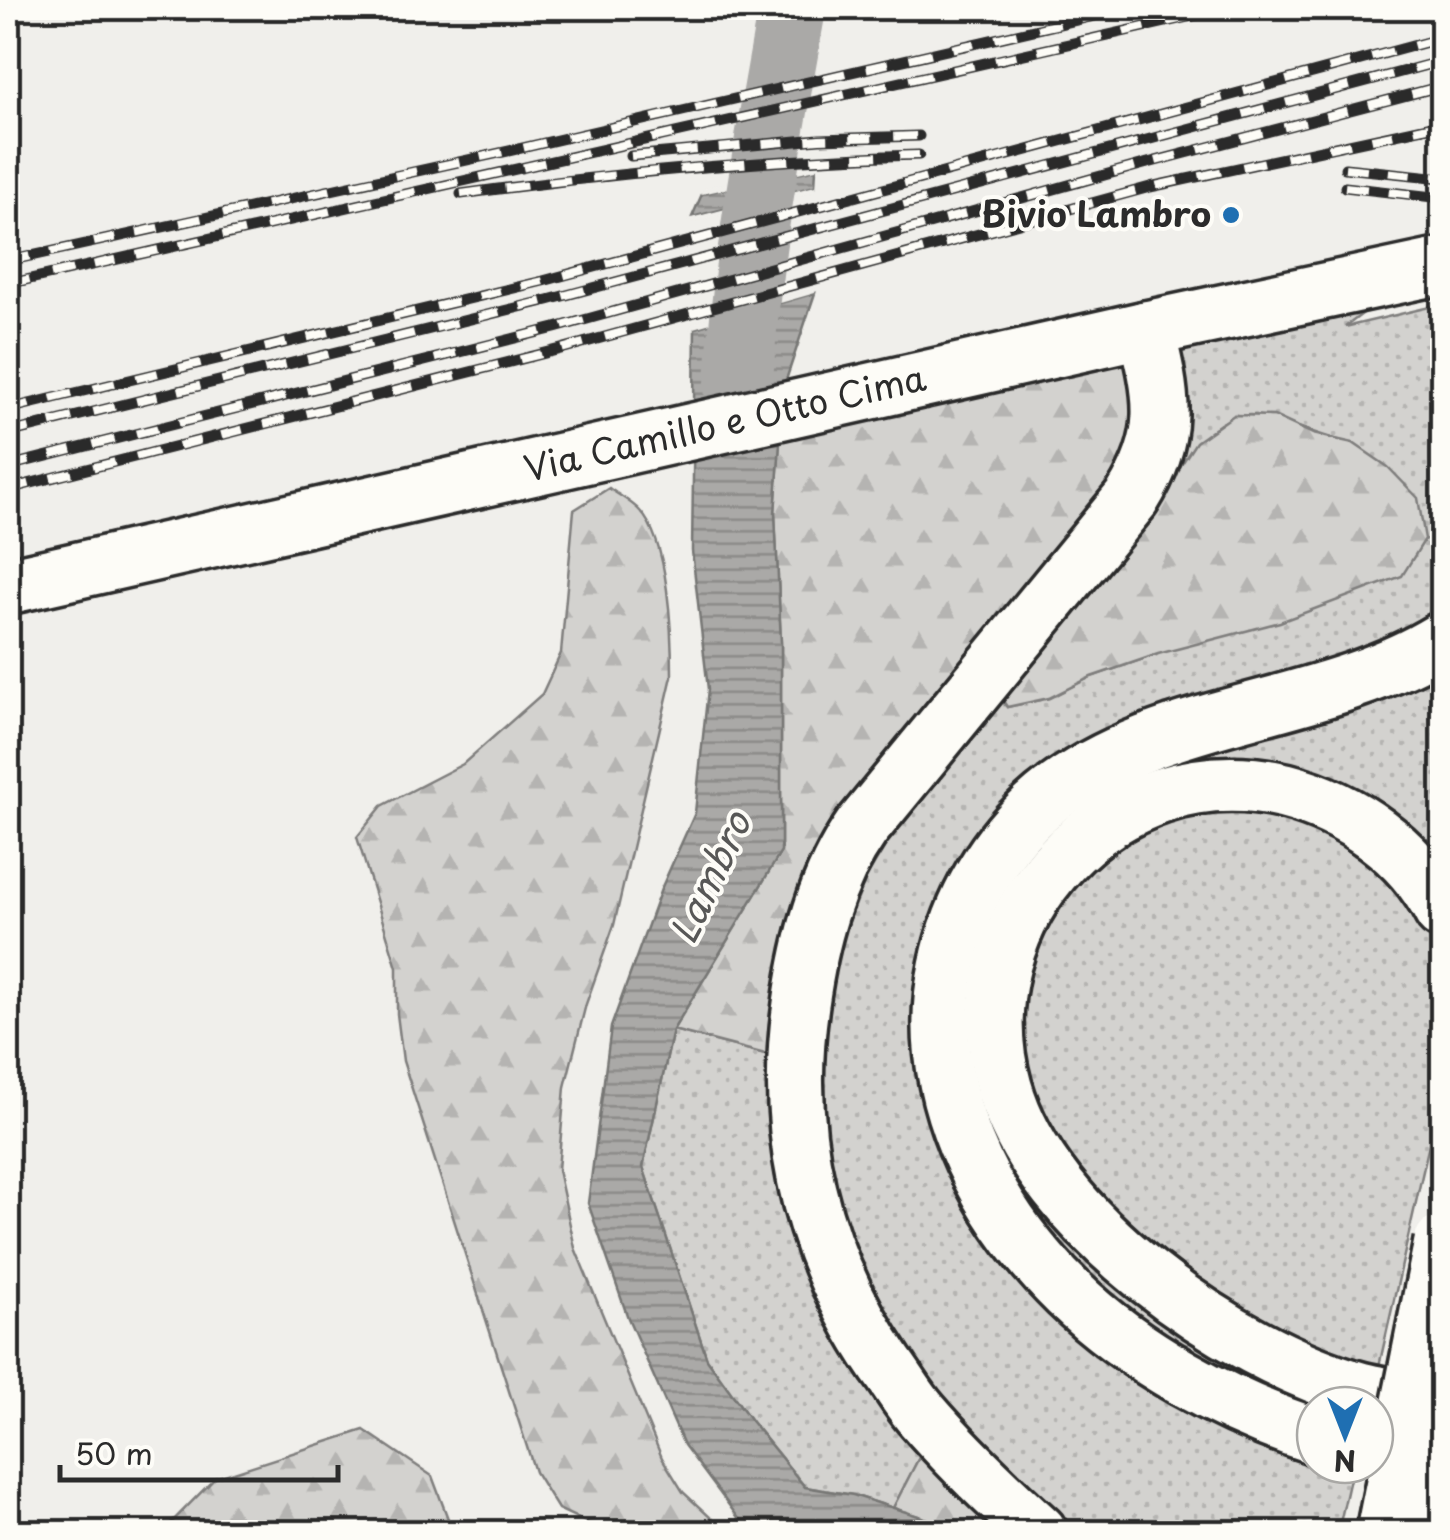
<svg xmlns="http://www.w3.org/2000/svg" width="1450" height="1540" viewBox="0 0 1450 1540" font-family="'Playpen Sans',sans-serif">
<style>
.grass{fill:url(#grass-dots);stroke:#7f7e7d;stroke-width:2.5}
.forest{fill:url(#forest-firs);stroke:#7f7e7d;stroke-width:2.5}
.water{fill:url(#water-rules);stroke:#777775;stroke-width:2.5}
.pier{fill:#f0efeb}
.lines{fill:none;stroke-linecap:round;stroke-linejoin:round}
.river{stroke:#aaa9a7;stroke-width:68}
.minor-casing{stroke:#2b2b2b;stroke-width:62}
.highway-casing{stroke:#2b2b2b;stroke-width:62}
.minor{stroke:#fdfcf7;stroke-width:55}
.highway{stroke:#fdfcf7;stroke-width:55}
.rail-casing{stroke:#2b2b2b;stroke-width:11}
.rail{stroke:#fdfcf7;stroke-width:8;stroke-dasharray:22;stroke-linecap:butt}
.highway-bridge-casing{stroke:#2b2b2b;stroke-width:62;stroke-linecap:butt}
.highway-bridge{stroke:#fdfcf7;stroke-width:55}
.poi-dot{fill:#1f6fb2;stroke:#fdfcf7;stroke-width:4}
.labels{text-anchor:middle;stroke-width:8;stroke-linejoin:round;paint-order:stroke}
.poi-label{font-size:35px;font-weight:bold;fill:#2b2b2b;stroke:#fdfcf7;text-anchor:end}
.street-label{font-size:35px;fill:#2b2b2b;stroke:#fdfcf7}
.water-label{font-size:38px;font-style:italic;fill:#575756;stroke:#fdfcf7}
</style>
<defs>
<pattern id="grass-dots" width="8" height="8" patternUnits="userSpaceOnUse" patternTransform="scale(2.5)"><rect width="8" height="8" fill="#d3d2cf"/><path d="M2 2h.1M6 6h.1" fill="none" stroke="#b5b4b2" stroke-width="1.8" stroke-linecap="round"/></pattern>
<pattern id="forest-firs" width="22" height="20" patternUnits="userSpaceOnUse" patternTransform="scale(2.5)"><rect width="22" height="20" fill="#d3d2cf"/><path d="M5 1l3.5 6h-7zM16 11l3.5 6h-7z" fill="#b5b4b2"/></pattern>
<pattern id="water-rules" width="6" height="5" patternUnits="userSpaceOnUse" patternTransform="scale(2.5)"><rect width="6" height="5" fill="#aaa9a7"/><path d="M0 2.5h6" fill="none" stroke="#8b8a88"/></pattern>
</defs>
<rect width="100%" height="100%" fill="#f0efeb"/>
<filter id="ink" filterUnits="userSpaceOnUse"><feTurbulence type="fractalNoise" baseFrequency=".01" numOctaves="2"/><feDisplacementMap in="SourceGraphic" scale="20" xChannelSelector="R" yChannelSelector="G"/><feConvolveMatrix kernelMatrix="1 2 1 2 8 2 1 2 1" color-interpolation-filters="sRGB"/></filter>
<g filter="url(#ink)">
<g class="grass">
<path d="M 1395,289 L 1345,327 L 1442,304 L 1442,615 L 1398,641 L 1126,729 L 937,918 L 991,1224 L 1315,1451 L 1315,1465 L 1353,1465 L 1338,1532 L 1065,1532 L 892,1350 L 827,1176 L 820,1067 L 827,1001 L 840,944 L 866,878 L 904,815 L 1002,700 L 1007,707 L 1049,698 L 1091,677 L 1158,654 L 1353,444 C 1260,422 1239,377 1172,479 L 1180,397 L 1181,342 Z"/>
<path d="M 1442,662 L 1442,869 C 1401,809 1338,772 1267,760 C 1051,725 908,953 1006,1141 C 1013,1154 1024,1166 1033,1178 C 1088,1253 1152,1303 1232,1350 C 1247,1359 1262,1370 1278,1376 C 1305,1388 1335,1396 1364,1405 L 1315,1405 L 1315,1412 C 1137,1345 905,1172 969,954 C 985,901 1014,849 1056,814 C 1141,744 1260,737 1360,700 C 1389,690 1416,676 1442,662 Z"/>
<path d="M 1161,804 L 1340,824 L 1434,931 L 1442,969 L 1442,1078 L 1439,1100 L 1377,1375 L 1303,1349 L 1124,1234 L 1030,1112 L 1012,1002 L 1037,910 Z"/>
<path d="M 673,1030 L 773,1056 L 788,1203 L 811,1294 L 864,1382 L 926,1444 L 893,1508 L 853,1495 L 805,1487 L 752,1422 L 707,1359 L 643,1167 Z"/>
</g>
<g class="forest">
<path d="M 1138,360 L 1136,453 L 939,718 L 773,1056 L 673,1030 L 781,852 L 781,643 L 775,513 L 781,429 L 824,413 Z"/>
<path d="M 1234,415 L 1274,416 L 1313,434 L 1353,443 L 1388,467 L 1418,498 L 1425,539 L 1402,576 L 1280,622 L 1158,654 L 1091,677 L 1049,698 L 1007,707 L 998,693 L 1172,479 L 1196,442 Z"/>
<path d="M 609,488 C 618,495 632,502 640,511 C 669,541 672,635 672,676 L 614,925 L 586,1004 L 565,1087 L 558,1170 L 575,1248 L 662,1458 L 683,1492 L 726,1532 L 607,1532 L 558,1509 L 535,1472 L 403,1061 L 397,1014 L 397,968 L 357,837 L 382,806 L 463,764 L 542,694 L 561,653 L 574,510 Z"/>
<path d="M 364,1430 L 432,1476 L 453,1532 L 162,1532 L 215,1478 Z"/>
<path d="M 926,1444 L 1015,1532 L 958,1532 L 953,1527 L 893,1508 Z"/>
</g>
<g class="water">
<path d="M 816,169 L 815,186 L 692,217 L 702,194 Z"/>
<path d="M 815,293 L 784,386 L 775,513 L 781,643 L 781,852 L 673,1030 L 643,1167 L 707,1359 L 752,1422 L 805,1487 L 853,1495 L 953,1527 L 958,1532 L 749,1532 L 684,1445 L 628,1318 L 588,1203 L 611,1027 L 661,889 L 695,813 L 708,689 L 692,551 L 695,328 Z"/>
</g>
<g class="pier">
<path d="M 817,164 L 816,169 L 702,194 L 704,188 Z"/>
<path d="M 815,186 L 815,191 L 693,222 L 687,219 Z"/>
<path d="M 815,289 L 815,293 L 690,329 L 693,323 Z"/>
</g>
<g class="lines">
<path class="river" d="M 738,405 C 743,271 769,139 792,8"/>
<defs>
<g id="minor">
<path d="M 8,586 L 1146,329 L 1442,266"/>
<path d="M 1039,1532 C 998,1495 958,1457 921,1414 C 908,1399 898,1381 886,1365 C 811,1255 782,1136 801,1004 C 810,941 825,880 862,827 L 1132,498 C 1171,436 1163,396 1146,329"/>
</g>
<g id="highway">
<path d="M 1442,911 C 1411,850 1351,808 1285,791 C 1112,749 956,917 1004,1087 C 1042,1223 1230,1354 1360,1390 C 1387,1397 1416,1399 1442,1403"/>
<path d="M 1315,1436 C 1227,1408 1134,1357 1068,1293 C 983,1210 921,1087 947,966 C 960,903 995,842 1045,800 C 1156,708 1320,715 1442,640"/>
</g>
</defs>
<use href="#minor" class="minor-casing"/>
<use href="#highway" class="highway-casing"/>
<use href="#minor" class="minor"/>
<use href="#highway" class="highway"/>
<defs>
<g id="rail">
<path d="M 631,156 L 819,139 L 919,136"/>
<path d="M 1345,168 L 1442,178"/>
<path d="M 1345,187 L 1442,198"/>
<path d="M 461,194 C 613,173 766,159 919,155"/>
<path d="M 8,261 L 522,148 L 1129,8"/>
<path d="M 8,284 L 1228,8"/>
<path d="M 8,409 L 543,281 L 1442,38"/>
<path d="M 8,433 L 548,300 L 1442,61"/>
<path d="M 8,466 L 555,328 L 1144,164 L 1442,86"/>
<path d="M 8,489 L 561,349 L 1150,187 L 1442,124"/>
</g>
</defs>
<use href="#rail" class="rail-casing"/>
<use href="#rail" class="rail"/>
<defs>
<g id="highway-bridge">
<path d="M 1384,1532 L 1442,1242"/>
<path d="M 1426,1532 L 1442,1461"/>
</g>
</defs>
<use href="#highway-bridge" class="highway-bridge-casing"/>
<use href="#highway-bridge" class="highway-bridge"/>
</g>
</g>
<circle class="poi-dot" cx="1231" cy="215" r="10"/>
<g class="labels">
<g class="poi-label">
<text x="1211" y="227">Bivio Lambro</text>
</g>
<g class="street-label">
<text transform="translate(725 424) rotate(-13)" y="12">Via Camillo e Otto Cima</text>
</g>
<g class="water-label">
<text transform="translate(711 878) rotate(-65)" y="13">Lambro</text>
</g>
</g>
<rect width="1450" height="1540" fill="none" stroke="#fdfcf7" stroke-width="40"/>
<rect x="20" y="20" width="1410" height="1500" fill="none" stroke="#2b2b2b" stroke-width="4" filter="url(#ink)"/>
<g transform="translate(1345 1435) rotate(180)"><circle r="48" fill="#fdfcf7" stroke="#a9a8a5" stroke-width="2.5"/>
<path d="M0-8L18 38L0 25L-18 38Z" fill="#1f6fb2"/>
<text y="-15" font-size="28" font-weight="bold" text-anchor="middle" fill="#2b2b2b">N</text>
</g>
<path d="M60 1465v15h278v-15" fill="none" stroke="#2b2b2b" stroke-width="5"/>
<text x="75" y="1465" font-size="30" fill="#2b2b2b" stroke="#fdfcf7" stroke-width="8" paint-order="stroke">50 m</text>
</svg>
